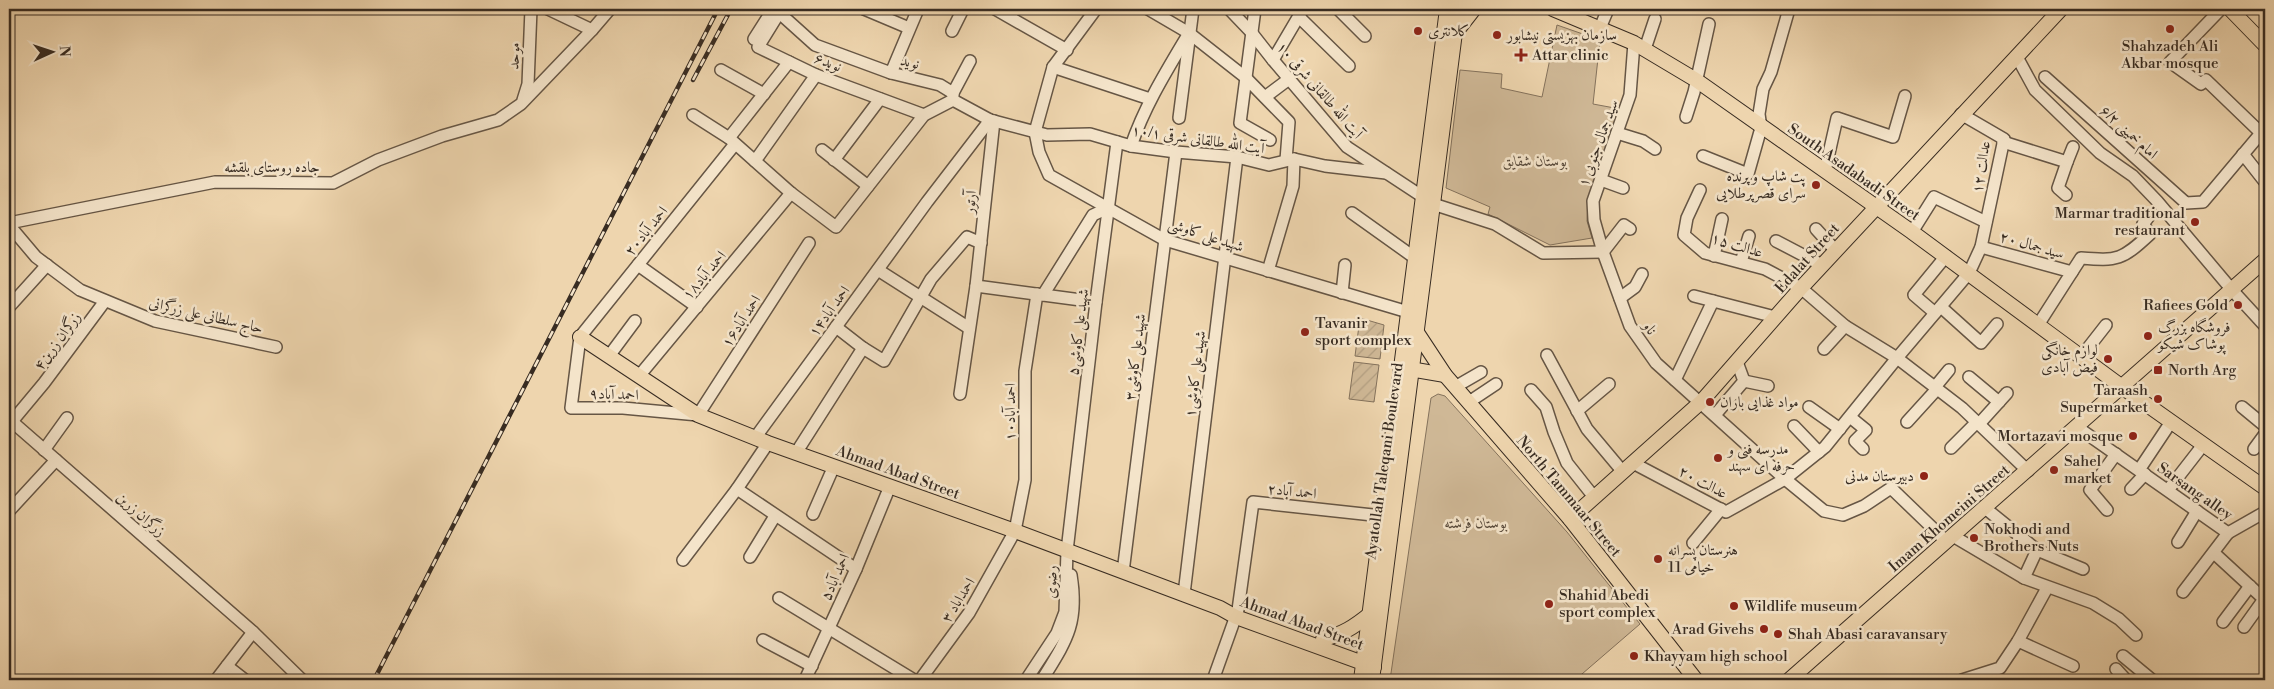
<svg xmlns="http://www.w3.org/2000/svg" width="2274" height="689" viewBox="0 0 2274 689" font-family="'Libre Bodoni',Amiri,serif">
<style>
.park{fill:#cfb896;stroke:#84725c}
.garden{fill:url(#garden-furrows);stroke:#84725c}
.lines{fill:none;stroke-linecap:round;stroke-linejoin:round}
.minor-casing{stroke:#665645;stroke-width:14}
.major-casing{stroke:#382c22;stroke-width:16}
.minor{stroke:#f4e4ca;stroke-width:11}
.major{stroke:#eed5ae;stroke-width:14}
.rail-casing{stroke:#382c22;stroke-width:4.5}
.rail{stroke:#f4e4ca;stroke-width:2.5;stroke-dasharray:8;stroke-linecap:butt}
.poi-dot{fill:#8f2418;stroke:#f4e4ca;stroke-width:2}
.labels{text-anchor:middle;stroke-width:5;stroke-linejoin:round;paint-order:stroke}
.poi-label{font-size:15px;fill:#382c22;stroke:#f4e4ca;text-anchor:start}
.street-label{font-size:15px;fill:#382c22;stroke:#f4e4ca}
.park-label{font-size:15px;font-style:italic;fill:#564839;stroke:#f4e4ca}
</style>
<defs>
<pattern id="garden-furrows" width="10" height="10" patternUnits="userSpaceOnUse" patternTransform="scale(1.25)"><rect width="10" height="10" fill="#cfb896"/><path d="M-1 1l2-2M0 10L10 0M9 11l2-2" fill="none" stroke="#b29e81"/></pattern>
</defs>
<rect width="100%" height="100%" fill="#eed5ae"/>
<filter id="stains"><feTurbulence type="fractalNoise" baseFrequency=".004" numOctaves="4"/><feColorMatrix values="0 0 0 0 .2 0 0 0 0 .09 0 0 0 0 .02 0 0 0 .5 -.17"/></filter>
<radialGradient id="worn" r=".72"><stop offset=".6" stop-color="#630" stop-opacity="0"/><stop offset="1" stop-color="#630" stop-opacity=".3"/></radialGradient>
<g class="park">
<path d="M 1557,25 L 1600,40 L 1593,104 L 1620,109 L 1588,203 L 1587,221 L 1592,238 L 1550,245 L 1488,214 L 1490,207 L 1446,188 L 1460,70 L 1502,74 L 1501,88 L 1542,97 Z"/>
<path d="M 1438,394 L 1445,396 L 1567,532 L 1640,624 L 1575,680 L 1390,680 L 1431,398 Z"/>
</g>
<g class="garden">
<path d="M 1360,318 L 1384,325 L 1380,359 L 1355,356 Z"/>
<path d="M 1354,362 L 1379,365 L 1374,402 L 1349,399 Z"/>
</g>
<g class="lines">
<defs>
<g id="minor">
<path d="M 548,9 L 592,30"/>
<path d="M 775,9 L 815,45 L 891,73 L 940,85 L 953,93 L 953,100 L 990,120 L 1047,135 L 1090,134 L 1131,146 L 1176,152 L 1237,157 L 1269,165 L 1294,159 L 1325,166 L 1386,173"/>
<path d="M 864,9 L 909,28"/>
<path d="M 995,9 L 1067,50"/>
<path d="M 1096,9 L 1053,67 L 1035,132 L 1039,152 L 1049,175 L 1165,240 L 1408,312"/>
<path d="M 1148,9 L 1189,33 L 1245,77 L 1289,122 L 1286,160"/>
<path d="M 1229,9 L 1251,32 L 1273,60 L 1347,147 L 1423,197"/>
<path d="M 1255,9 L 1240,123 L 1270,140"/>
<path d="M 1338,9 L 1365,36"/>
<path d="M 779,13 L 758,47 L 816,75 L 924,115"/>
<path d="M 1299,17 L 1349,66"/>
<path d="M 1600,28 L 1608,9"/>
<path d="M 952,31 L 963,9"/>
<path d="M 754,39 L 773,9"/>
<path d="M 1634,43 L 1630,95 L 1593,201 L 1594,220 L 1603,252 L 1630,326 L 1656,363 L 1785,479 L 1824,511 L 1843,515 L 1864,506 L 1891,488 L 1946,541"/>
<path d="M 1645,49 L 1655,19"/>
<path d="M 2017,57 L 2035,90 L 2100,153 L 2133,176 L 2157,201 L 2232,290 L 2265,326"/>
<path d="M 1273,60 L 1303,9"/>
<path d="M 1053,67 L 1150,99"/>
<path d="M 721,70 L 764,94"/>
<path d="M 891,73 L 918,9"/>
<path d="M 2045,77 L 2186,203 L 2203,202 L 2261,133 L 2206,80 L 2201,84 L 2170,62 L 2221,9"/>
<path d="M 953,93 L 970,61"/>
<path d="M 1265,97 L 1289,79"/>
<path d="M 523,100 L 528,84 L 531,9"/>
<path d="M 693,115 L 729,138 L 791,193 L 836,227 L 924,115 L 953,100"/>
<path d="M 1686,117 L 1694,92 L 1709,24"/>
<path d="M 1179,118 L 1193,9"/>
<path d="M 1617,133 L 1643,141 L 1655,149"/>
<path d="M 729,138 L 789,62"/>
<path d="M 2003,142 L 2067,162 L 2058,188 L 2066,195"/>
<path d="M 735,144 L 580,337 L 571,408 L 623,408 L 698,415 L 809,243"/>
<path d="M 1131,146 C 1145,105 1167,70 1189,33"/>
<path d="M 822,150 L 868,186"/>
<path d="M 2243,154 L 2265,182"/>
<path d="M 1703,156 L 1748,174 L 1761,128 L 1759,114 L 1763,89 L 1771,72 L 1789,9"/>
<path d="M 834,160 L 880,99"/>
<path d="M 755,161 L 816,75"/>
<path d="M 2067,162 L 2073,147"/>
<path d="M 1825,171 L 1837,118 L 1893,137 L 1905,96"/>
<path d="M 1601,180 L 1623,188"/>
<path d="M 1700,190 L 1687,218 L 1684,235 L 1705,253 L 1765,269 L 1801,288 L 1845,326 L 1897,358 L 1962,408 L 2028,471"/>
<path d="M 1433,204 L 1495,224 L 1543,253 L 1603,252"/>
<path d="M 1352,213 L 1415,258"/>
<path d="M 9,223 L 215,182 L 333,183 L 378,160 L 442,136 L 498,120 L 521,104 L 592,30 L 610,9"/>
<path d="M 9,225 L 36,257 L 80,290 L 155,321 L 276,347"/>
<path d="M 1816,229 L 1836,251"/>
<path d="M 1912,232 L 1934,197 L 1986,222"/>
<path d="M 1776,241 L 1822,265"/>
<path d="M 1981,247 L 2072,272 L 2038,325"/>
<path d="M 1603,252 L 1624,225 L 1630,229"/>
<path d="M 1714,256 L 1722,219"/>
<path d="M 1741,262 L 1749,236"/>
<path d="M 638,265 L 697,307"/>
<path d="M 878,270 L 969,328"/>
<path d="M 1268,271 L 1293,186 L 1294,159"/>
<path d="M 2072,272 L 2081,258 C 2118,261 2122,260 2150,234 L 2143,224 L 2150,215"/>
<path d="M 976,286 L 1096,302"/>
<path d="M 1342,293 L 1345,265"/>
<path d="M 1043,295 L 1093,215 L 1108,208"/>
<path d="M 1694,296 L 1775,317"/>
<path d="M 1620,298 L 1635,287 L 1642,274"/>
<path d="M 9,307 L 47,265"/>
<path d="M 1941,307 L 1981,343 L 1997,324"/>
<path d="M 1935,313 L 1914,295 L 1946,256"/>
<path d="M 836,327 L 863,348 L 884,361 L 931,279 L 967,237 L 981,243"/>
<path d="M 1824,349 L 1845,326"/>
<path d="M 1547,355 L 1587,429 L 1623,472"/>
<path d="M 609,356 L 635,321"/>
<path d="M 2081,357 L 2106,325"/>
<path d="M 639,376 L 791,193"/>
<path d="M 1969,377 L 1999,402"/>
<path d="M 1675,380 L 1713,301"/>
<path d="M 1744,381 L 1768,386"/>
<path d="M 1455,387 L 1481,372"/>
<path d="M 1935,387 L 1949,370"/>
<path d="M 1531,390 L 1546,407 L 1554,432 L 1567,463 L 1594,497"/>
<path d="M 960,394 L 976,286 L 994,121"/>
<path d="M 1469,402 L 1496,384"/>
<path d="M 1809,407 L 1840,429"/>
<path d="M 2242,407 L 2265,426"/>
<path d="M 1577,411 L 1609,384"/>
<path d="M 1715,415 L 1744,381 L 1737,362"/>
<path d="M 1850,417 L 1866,430 L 1855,441 L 1863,449"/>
<path d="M 9,419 L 253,632 L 302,680"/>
<path d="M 1907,422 L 1937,389"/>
<path d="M 1979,424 L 2007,393"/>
<path d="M 9,425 L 44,383 L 105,301"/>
<path d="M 1794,426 L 1819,452"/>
<path d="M 2077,427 L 2228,533 L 2265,512"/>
<path d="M 755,438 L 927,202 L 990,120"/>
<path d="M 1951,448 L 1977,422"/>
<path d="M 2254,449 L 2265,434"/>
<path d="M 44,450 L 67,418"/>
<path d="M 796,453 L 863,348"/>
<path d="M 1633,463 L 1726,512 L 1785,479 L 1825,447 L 1897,358 L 1969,273 L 1981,247 L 2004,139 L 1961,114"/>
<path d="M 2139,470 L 2171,422"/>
<path d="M 737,489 L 856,569"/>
<path d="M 2131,489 L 2145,474"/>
<path d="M 2168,490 L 2203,445"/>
<path d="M 1985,508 L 2037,550 L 2024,578"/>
<path d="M 2107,510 L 2090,490 L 2116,454"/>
<path d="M 9,511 L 56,460"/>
<path d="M 813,514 L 834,466"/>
<path d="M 1953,536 L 2024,578 L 2093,603 L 2119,619 L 2136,635"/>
<path d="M 2178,542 L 2197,511"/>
<path d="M 1693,543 L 1721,509"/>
<path d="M 2037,550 L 2083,569"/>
<path d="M 2214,553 L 2265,600"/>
<path d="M 750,557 L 775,516"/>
<path d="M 683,560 L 737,489 L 768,443"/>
<path d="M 1123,572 L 1176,152"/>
<path d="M 2183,592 L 2228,533"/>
<path d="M 1184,594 L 1237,157"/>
<path d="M 779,598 L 914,680"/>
<path d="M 2223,622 L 2250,586"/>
<path d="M 2244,627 L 2264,599"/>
<path d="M 763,640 L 812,666"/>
<path d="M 2018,641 L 2073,666"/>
<path d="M 2123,656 L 2152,680"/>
<path d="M 227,666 L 245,680"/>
<path d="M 2116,669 L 2126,680"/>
<path d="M 216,680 L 253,632"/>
<path d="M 805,680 L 856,569 L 890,486"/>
<path d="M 920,680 L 969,613 L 1015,531 L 1025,480 L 1025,371 L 1037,294"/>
<path d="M 1026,680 L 1057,633 L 1065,612 L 1067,551 L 1096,302 L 1117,142"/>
<path d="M 1042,680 C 1066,641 1079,624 1071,575"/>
<path d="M 1213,680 L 1238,610 L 1253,502 L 1382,516"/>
<path d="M 1962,680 L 2000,668 L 2018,641 L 2047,588"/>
</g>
<g id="major">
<path d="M 1553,9 L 1634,43 L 1696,80 L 1912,232 L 2122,387 L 2265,488"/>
<path d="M 2230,9 L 2265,45"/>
<path d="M 1456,32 L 1474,9"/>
<path d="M 1418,334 L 1445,375 L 1570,519 L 1696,680"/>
<path d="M 580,337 L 698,415 L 768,443 L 1015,531 L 1220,608 L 1236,617 L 1374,667"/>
<path d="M 1404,368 L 1445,375"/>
<path d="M 1570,519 L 1701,402 L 1801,288 L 2061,9"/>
<path d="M 1323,639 C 1343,634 1354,627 1370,614"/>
<path d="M 1361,680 L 1447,9"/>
<path d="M 1372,680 L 1458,9"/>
<path d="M 1789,680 L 2265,260"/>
</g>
</defs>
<use href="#minor" class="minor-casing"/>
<use href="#major" class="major-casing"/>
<use href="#minor" class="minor"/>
<use href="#major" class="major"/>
<defs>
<g id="rail">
<path d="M 693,80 L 731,9"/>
<path d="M 374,680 L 718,9"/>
</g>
</defs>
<use href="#rail" class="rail-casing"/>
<use href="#rail" class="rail"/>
</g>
<g class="poi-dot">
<circle cx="2170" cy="29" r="5"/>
<circle cx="1418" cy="31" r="5"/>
<circle cx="1497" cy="35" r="5"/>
<path d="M1518.5 47.5h5v5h5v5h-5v5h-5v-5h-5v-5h5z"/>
<circle cx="1816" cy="185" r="5"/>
<circle cx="2195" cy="222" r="5"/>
<circle cx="2238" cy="305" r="5"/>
<circle cx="1305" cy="332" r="5"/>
<circle cx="2148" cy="336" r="5"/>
<circle cx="2108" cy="359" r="5"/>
<rect x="2153" y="365" width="10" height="10" rx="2.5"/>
<circle cx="2158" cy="399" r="5"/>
<circle cx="1710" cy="402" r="5"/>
<circle cx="2133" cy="436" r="5"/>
<circle cx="1718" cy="458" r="5"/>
<circle cx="2054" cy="470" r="5"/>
<circle cx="1924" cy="476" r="5"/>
<circle cx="1974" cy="538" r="5"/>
<circle cx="1658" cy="559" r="5"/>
<circle cx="1549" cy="604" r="5"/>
<circle cx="1734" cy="606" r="5"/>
<circle cx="1764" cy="629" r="5"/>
<circle cx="1778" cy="634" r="5"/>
<circle cx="1634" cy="656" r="5"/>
</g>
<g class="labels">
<g class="poi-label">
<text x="1428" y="36">کلانتری</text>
<text x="1507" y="40">سازمان بهزیستی نیشابور</text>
<text x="2170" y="51" text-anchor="middle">Shahzadeh Ali<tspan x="2170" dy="17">Akbar mosque</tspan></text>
<text x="1532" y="60">Attar clinic</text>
<text x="1806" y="181" text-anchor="end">پت شاپ و پرنده<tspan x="1806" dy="17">سرای قصرپرطلایی</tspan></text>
<text x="2185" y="218" text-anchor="end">Marmar traditional<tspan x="2185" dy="17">restaurant</tspan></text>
<text x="2228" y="310" text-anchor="end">Rafiees Gold</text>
<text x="1315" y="328">Tavanir<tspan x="1315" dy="17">sport complex</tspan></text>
<text x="2158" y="332">فروشگاه بزرگ<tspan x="2158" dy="17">پوشاک شیکو</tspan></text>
<text x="2098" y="355" text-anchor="end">لوازم خانگی<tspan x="2098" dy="17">فیض آبادی</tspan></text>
<text x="2168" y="375">North Arg</text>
<text x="2148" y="395" text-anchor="end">Taraash<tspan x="2148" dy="17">Supermarket</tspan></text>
<text x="1720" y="407">مواد غذایی باران</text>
<text x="2123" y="441" text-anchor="end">Mortazavi mosque</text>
<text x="1728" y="454">مدرسه فنی و<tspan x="1728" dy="17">حرفه ای سهند</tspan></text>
<text x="2064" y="466">Sahel<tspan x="2064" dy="17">market</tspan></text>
<text x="1914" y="481" text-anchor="end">دبیرستان مدنی</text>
<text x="1984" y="534">Nokhodi and<tspan x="1984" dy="17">Brothers Nuts</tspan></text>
<text x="1668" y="555">هنرستان پسرانه<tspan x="1668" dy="17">خیامی 11</tspan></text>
<text x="1559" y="600">Shahid Abedi<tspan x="1559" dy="17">sport complex</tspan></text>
<text x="1744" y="611">Wildlife museum</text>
<text x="1754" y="634" text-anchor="end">Arad Givehs</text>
<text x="1788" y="639">Shah Abasi caravansary</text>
<text x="1644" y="661">Khayyam high school</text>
</g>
<g class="street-label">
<text transform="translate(514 56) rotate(-88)" y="5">موحد</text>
<text transform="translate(828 62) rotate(22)" y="5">نوید۶</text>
<text transform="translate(910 62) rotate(13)" y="5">نوید</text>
<text transform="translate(1320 90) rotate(49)" y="5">آیت الله طالقانی شرقی ۱۰</text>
<text transform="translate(2129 132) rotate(42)" y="5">امام خمینی ۶/۲</text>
<text transform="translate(1198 139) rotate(8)" y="5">آیت الله طالقانی شرقی ۱۰/۱</text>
<text transform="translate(1598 143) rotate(-70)" y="5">سید جمال جنوبی ۱</text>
<text x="272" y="172">جاده روستای بلقشه</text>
<text transform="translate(1981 167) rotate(-81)" y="5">عدالت ۱۲</text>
<text transform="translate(1854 172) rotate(35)" y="5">South Asadabadi Street</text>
<text transform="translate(970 202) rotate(-84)" y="5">آرتور</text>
<text transform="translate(646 231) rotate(-51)" y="5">احمد آباد۲۰</text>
<text transform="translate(1206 235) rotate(18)" y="5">شهید علی کاوشی</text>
<text transform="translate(1737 245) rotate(17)" y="5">عدالت ۱۵</text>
<text transform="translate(2032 245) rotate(16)" y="5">سید جمال ۲۰</text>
<text transform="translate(1807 258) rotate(-48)" y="5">Edalat Street</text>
<text transform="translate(704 275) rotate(-50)" y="5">احمد آباد۱۸</text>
<text transform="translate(829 311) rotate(-54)" y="5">احمد آباد۱۴</text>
<text transform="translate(206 315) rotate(13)" y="5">حاج سلطانی علی زرگرانی</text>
<text transform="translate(741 321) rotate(-57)" y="5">احمد آباد۱۶</text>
<text transform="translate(1650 328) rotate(55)" y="5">ناو</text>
<text transform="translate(1078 332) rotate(-83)" y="5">شهید علی کاوشی۵</text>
<text transform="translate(57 341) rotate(-54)" y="5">زرگران زرین۴</text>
<text transform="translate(1135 357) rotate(-83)" y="5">شهید علی کاوشی۳</text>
<text transform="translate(1195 374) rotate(-83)" y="5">شهید علی کاوشی۱</text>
<text transform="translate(614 394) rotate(2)" y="5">احمد آباد۹</text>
<text transform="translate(1010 412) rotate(-90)" y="5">احمد آباد۱۰</text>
<text transform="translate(1384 461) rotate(-82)" y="5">Ayatollah Taleqani Boulevard</text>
<text transform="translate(898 472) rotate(20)" y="5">Ahmad Abad Street</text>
<text transform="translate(1703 482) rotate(28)" y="5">عدالت ۲۰</text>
<text transform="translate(1292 491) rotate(6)" y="5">احمد آباد۲</text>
<text transform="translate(2195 491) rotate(35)" y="5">Sarsang alley</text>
<text transform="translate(1569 496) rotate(50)" y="5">North Tammaar Street</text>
<text transform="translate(141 514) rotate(41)" y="5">زرگران زرین</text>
<text transform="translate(1949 518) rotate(-41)" y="5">Imam Khomeini Street</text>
<text transform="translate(835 577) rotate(-66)" y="5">احمد آباد۵</text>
<text transform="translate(1051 582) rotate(-88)" y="5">رضوی</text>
<text transform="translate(958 600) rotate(-58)" y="5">احمداباد ۳</text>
<text transform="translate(1302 623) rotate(20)" y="5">Ahmad Abad Street</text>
</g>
<g class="park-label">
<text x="1535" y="166">بوستان شقایق</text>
<text x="1476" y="528">بوستان فرشته</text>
</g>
</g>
<rect width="2274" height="689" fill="none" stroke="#eed5ae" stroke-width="30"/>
<rect x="10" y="10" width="2254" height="669" fill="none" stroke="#382c22" stroke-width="2.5"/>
<rect x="15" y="15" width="2244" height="659" fill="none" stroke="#382c22"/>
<g transform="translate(52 52) rotate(87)" stroke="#f4e4ca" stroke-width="4" paint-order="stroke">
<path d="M0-4L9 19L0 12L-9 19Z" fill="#382c22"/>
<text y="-8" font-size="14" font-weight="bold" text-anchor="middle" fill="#382c22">N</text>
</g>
<rect width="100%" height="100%" filter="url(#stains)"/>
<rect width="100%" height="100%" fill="url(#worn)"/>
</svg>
